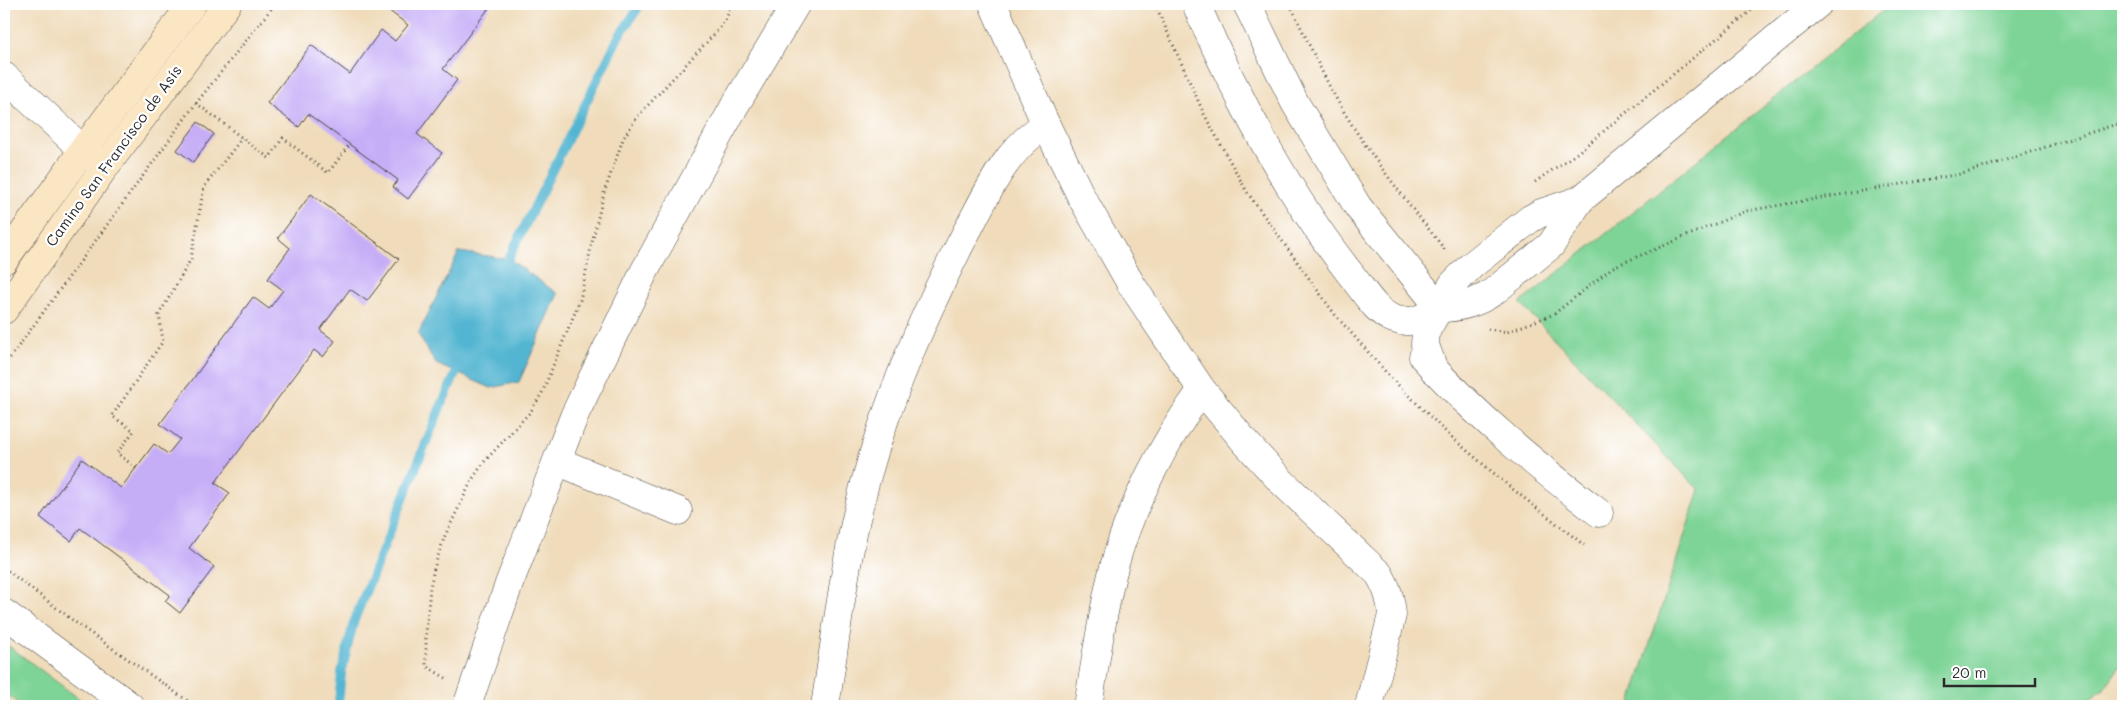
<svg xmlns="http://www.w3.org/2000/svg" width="2127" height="710" viewBox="0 0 2127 710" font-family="Mali,sans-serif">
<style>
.green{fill:#7ed497;stroke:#548061}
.water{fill:#52b5d1;stroke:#3e707e}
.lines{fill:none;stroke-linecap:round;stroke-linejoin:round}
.stream{stroke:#52b5d1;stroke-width:9}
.building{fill:#c6aef7}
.street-casing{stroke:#494641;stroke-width:29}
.secondary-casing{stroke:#494641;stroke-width:29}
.path{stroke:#494641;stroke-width:3;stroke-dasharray:1 4;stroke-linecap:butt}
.street{stroke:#fff;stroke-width:28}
.secondary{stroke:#fbe6c4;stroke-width:28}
.labels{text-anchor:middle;stroke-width:4.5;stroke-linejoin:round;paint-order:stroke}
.street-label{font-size:15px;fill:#2b2b2b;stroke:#fff}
</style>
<rect width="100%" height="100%" fill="#fff"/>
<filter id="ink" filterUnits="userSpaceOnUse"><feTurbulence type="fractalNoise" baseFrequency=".02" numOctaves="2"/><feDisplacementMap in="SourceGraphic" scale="10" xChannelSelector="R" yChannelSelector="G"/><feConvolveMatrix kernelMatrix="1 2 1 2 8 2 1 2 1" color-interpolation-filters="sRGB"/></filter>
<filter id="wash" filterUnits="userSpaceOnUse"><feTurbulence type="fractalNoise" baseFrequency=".0096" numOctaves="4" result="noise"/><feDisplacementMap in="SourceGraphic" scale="20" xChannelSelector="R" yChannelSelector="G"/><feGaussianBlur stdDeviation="1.12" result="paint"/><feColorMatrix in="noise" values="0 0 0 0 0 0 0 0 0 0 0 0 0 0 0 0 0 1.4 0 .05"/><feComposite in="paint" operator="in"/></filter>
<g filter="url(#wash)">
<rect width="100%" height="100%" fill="#f0dcbb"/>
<g class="green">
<path d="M 1891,4 L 2123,4 L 2123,662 L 2103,690 L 2079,706 L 1630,706 L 1699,490 L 1520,303 Z"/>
<path d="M 4,642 L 10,647 L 89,706 L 22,706 L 4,692 Z"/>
</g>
<path class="water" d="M 459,252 L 509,259 L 558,294 L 519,382 L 491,388 L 436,364 L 418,334 Z"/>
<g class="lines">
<g class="stream">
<path d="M 504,268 L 619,36 L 641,4"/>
<path d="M 338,706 L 342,670 L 354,621 L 440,408 L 461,362"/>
</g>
</g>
<g id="blocks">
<g class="building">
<path d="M 393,4 L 492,4 L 443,69 L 457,80 L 417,134 L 442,153 L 408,199 L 393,187 L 398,180 L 308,114 L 299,127 L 267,103 L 311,45 L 350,74 L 381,30 L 395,41 L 408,25 L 388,10 Z"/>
<path d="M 198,122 L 214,134 L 193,162 L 177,150 Z"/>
<path d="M 311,194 L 399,259 L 367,301 L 350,289 L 320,330 L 335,341 L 323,357 L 314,350 L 215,483 L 230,493 L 189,548 L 214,567 L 180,613 L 165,601 L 170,595 L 80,528 L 71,541 L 40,517 L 82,459 L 121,488 L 154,444 L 168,454 L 180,439 L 160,424 L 253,297 L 269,309 L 283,290 L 268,279 L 290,248 L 278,238 Z"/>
</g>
</g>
</g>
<g filter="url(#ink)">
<use href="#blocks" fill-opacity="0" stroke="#494641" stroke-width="1"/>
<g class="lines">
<defs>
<g id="street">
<path d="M 993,4 L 1046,125 L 1082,198 L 1131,284 L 1159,326 L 1202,390 L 1246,443 L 1281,481 L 1379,574 C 1387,588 1391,599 1392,615 L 1369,706"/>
<path d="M 1196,4 C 1238,101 1287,193 1352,276 C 1364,291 1376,313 1394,319 C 1411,326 1426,316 1440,308"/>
<path d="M 1247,4 L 1295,103 L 1358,207 L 1440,308"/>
<path d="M 4,76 L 83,150 L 105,167"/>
<path d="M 1440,308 C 1459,308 1477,303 1493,292 L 1551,245 L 1580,200"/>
<path d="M 1423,357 C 1476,416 1536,465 1599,513"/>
<path d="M 1434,370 L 1425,345 L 1426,331 L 1453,284 L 1472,265 L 1530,219 L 1541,213 L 1580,200 L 1818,4"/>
<path d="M 557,461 L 678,511"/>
<path d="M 4,613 L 130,706"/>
<path d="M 467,706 L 509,584 L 575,414 L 644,272 L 734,107 L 796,4"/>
<path d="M 825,706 C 835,644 842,581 856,519 C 879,418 918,325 966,233 C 987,194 1006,148 1046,125"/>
<path d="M 1088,706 C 1096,660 1102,612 1114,567 C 1130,507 1165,439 1202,390"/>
</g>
<g id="secondary">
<path d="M 4,260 L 83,150 L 192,4"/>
<path d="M 4,310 L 105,167 L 227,4"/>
</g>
</defs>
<use href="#street" class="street-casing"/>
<use href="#secondary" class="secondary-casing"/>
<g class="path">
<path d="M 1155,4 L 1204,114 L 1247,192 L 1336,316 L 1393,380 L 1450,436 L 1510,487 L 1584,545"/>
<path d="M 1290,4 C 1308,42 1325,81 1347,117 C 1376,164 1411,206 1445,250"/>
<path d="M 196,103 L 269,158 L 283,138 L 328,173 L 349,145"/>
<path d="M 1535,182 L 1577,153 L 1759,4"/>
<path d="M 1488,329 L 1507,332 L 1554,314 L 1613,267 L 1746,211 L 1966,173 L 2123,122"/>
<path d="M 4,366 L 194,106 L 275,4"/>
<path d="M 136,468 L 117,453 L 134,431 L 112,416 L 163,341 L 159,315 L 191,259 L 204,187 L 242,138"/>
<path d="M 4,568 L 79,625 L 195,706"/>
<path d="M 446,678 L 426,666 L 426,634 L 430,588 L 434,568 L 444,538 L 472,480 L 483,463 L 531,411 L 542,393 L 580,300 L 593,238 L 604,193 L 623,139 L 637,117 L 718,30 L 726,19 L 732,4"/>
</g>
<use href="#street" class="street"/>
<use href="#secondary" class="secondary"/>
</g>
</g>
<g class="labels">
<g class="street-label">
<text transform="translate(114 156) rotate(-54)" y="5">Camino San Francisco de Asís</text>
</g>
</g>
<rect width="2127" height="710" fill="none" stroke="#fff" stroke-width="20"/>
<path d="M1944 678v8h91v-8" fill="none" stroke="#2b2b2b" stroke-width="2.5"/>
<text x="1952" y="678" font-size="15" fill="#2b2b2b" stroke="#ffffff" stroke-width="4" paint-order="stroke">20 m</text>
</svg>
